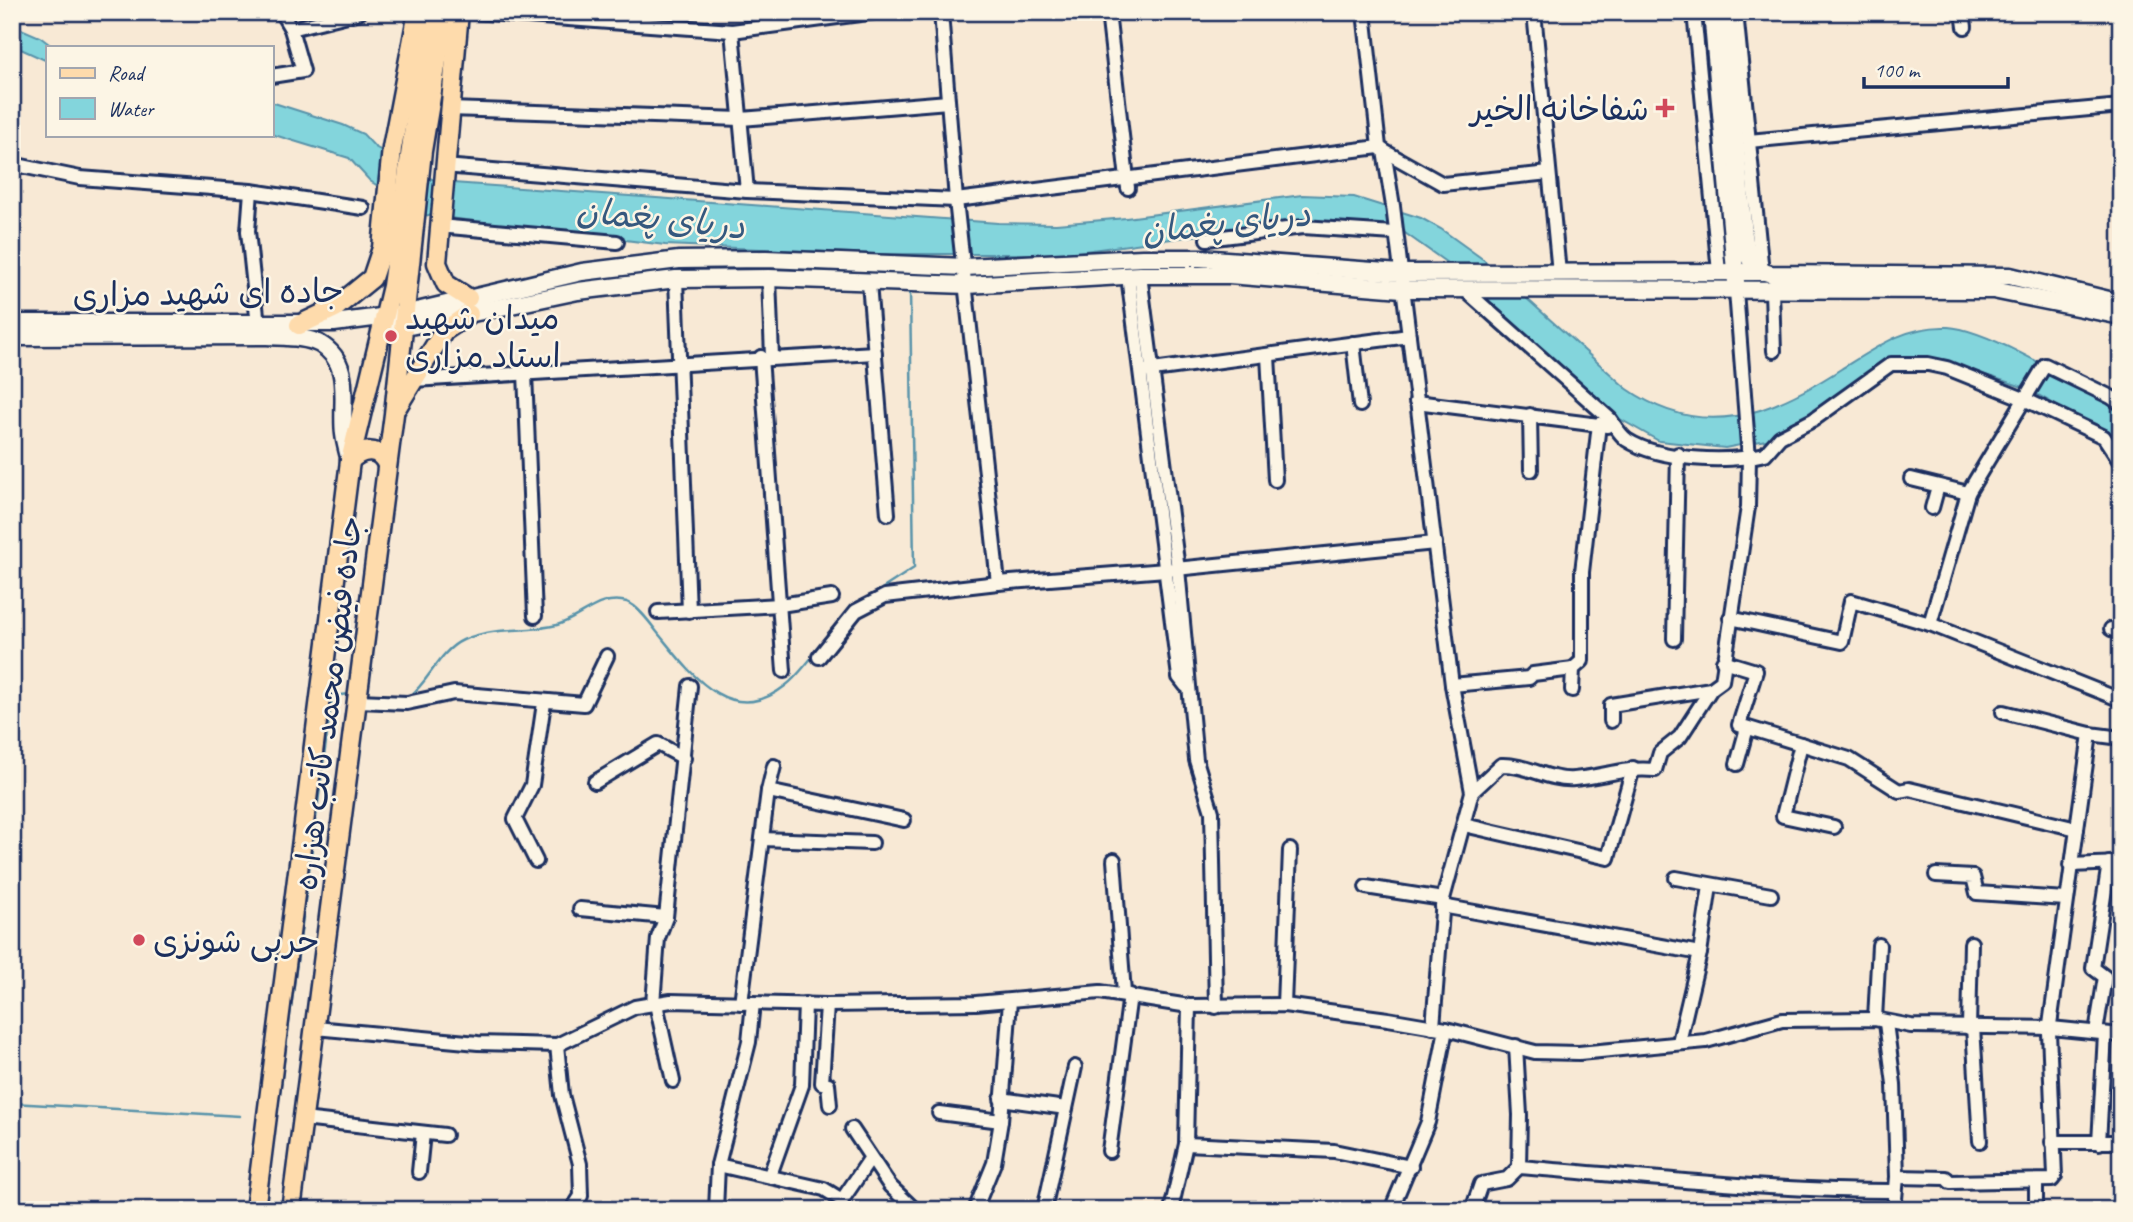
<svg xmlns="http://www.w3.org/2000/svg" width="2133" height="1222" viewBox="0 0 2133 1222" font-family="Caveat,'Playpen Sans Arabic',sans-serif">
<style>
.water{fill:#83d5dc;stroke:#5993aa;stroke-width:2}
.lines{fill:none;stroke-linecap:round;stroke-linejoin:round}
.stream{stroke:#5993aa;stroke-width:2.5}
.street-casing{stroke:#1b2f5e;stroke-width:18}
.secondary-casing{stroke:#1b2f5e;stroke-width:21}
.primary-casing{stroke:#1b2f5e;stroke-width:23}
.street{stroke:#fcf5e5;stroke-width:12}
.secondary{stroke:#fcf5e5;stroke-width:16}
.primary{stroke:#fedbac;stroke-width:18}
.poi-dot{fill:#d1495b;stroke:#fcf5e5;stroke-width:2.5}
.labels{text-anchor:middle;stroke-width:5;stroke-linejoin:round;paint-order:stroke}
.poi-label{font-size:33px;fill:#1b2f5e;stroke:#fcf5e5;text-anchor:start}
.street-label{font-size:33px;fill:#1b2f5e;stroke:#fcf5e5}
.water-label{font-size:35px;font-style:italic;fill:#35587e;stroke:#fcf5e5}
</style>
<rect width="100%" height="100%" fill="#f8e9d5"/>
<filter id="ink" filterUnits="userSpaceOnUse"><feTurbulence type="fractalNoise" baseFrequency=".0143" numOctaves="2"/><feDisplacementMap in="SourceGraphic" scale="14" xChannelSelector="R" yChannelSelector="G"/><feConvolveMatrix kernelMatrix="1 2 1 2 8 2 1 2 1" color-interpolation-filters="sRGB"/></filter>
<g filter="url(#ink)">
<g class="water">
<path d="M 12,25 L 40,37 L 53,47 L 47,47 L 47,61 L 12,45 Z"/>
<path d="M 271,102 L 343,125 L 363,134 L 375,147 L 434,180 L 453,183 L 998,223 L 1056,224 L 1126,218 L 1302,195 L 1354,197 L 1421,218 L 1441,229 L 1484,260 L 1626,388 C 1702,442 1770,415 1841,369 C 1875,348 1906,325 1948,327 C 1989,329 2082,387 2121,409 L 2121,453 L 2106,434 L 2026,388 L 1948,363 L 1902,361 L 1771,439 L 1725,448 L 1659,441 L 1620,419 L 1592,397 L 1450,265 L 1402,231 L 1288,223 L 1063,254 L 875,254 L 665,245 L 425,215 L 370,181 L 349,158 L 271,134 Z"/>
</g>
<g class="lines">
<g class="stream">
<path d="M 860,603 L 914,568 L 910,289"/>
<path d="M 829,635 L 844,616"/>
<path d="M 409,697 C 429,682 439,651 463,640 C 494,626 526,633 557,625 C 581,618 600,594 627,602 C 638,606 650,623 657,632 C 689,671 729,730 785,686 C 796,678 805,665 814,655"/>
<path d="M 12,1103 L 240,1116"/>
<path d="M 273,1114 L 277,1114 L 332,696 L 350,694"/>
</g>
<defs>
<g id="street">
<path d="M 473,12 L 732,31 L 875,12"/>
<path d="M 941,12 L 956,200 L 998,583"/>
<path d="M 1108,12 L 1128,188"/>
<path d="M 1364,12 L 1379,147 L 1384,151 L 1393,206 L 1452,685 L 1472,792 L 1443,899 L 1433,1027"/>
<path d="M 1534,12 L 1559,273"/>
<path d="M 1694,12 L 1719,272"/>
<path d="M 1736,12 L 1762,272"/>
<path d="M 1963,12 L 1965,27"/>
<path d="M 291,29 L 360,12"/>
<path d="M 732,31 L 747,191"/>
<path d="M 271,76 L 303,71 L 291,29 L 281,12"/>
<path d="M 449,109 L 741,119 L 948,102"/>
<path d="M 1749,141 L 2121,106"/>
<path d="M 1384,151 L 1443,184 L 1549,173"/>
<path d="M 12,164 L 80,178 L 251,191 L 363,208"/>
<path d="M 444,166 L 747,191 L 956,200 L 1379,147"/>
<path d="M 251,191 L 248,231 L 258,325"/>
<path d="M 439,226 L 617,242"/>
<path d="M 1207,239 L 1303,227 L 1394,233"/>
<path d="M 1140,275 L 1178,569 L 1196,760 L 1212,812 L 1216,1007"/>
<path d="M 1128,276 L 1179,677 L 1186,686"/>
<path d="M 769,278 L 772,357"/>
<path d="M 676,279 L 689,611"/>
<path d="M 869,283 L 888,514"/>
<path d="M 1464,289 L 1610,419 C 1615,426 1620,435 1627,440 C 1660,461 1728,463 1765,454 L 1780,437 L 1813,420 L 1891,364 L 1928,364 L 1947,368 L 2024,399 L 2104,437 L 2121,463"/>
<path d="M 1772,291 L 1774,351"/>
<path d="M 1353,343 L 1360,405"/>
<path d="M 1268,356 L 1275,480"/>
<path d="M 761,357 L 784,671"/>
<path d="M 1145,371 L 1409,336"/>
<path d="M 525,373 L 535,616"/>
<path d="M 413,380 L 875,353"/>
<path d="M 1416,402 L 1607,426"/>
<path d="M 1530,415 L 1531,470"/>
<path d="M 1911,479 L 1968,493"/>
<path d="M 1932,508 L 1938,486"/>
<path d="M 658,612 L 780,605 L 832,597"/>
<path d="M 1730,618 L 1842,642 L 1851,601 L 1930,624 L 2121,700"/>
<path d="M 1930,624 L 1968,493 L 2045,365 L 2111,397 L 2121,404"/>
<path d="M 2111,629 L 2121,633"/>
<path d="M 1674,639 L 1678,454"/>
<path d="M 819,657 L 856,611 L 885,596 L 998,583 L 1166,570 L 1435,543"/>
<path d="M 1723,661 L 1756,671 L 1739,725 L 1849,759 L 1899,791 L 1909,789 L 2077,829"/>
<path d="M 1452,685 L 1529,678 L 1533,674 L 1573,669"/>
<path d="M 1572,690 L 1573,669 L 1582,661 L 1582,572 L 1599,424"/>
<path d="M 358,701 L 407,703 L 454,693 L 584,704 L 607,656"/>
<path d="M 2003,712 L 2090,734 L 2121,738"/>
<path d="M 1611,721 L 1611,705 L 1711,689"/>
<path d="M 1801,744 L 1783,816 L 1834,827"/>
<path d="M 1737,764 L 1747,728"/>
<path d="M 595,782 L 658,744 L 684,758"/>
<path d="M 768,791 L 904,820"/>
<path d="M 1472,792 L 1501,765 C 1527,764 1548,781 1574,779 C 1604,777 1622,767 1655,770 L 1660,753 L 1680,737 L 1711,689 L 1722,681 L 1748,507 L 1749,458 L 1736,291"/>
<path d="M 1464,825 L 1608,858 L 1633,768"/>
<path d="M 762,839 L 872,843"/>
<path d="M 1114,860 L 1124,993"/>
<path d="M 536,861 L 515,819 L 532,785 L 544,703"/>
<path d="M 2070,865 L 2121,863"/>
<path d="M 1936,875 L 1973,877 L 1977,893 L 2066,899"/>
<path d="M 1676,878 L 1771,895"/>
<path d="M 1366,887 L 1443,899"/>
<path d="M 1442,906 L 1700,953"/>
<path d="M 580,909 L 666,917"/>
<path d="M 741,1003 L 768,791 L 774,766"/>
<path d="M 653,1004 L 658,938 L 666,917 L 690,686"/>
<path d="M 656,1004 L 673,1081"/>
<path d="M 827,1005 L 822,1083 L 828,1084 L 830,1105"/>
<path d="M 1284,1005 L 1290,850"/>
<path d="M 1875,1019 L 1879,945"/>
<path d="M 1886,1023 L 1894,1084 L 1897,1177 L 1894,1210"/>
<path d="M 1973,1027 L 1980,1141"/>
<path d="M 315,1028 L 478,1043 L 557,1045 L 635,1007 L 671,1001 L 827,1005 L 976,1003 L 1100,992 L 1189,1006 L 1284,1005 L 1388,1019 L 1446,1029 L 1535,1052 L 1579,1053 L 1706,1041 L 1782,1020 L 1875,1019 L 1911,1026 L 2051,1028 L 2121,1035"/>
<path d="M 1969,1028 L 1971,943"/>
<path d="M 2096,1032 L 2105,977 L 2093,968 L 2109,863"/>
<path d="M 1679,1042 L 1700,953 L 1710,886"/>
<path d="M 557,1045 L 562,1095 L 580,1164 L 581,1196 L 572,1210"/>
<path d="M 1001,1099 L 1066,1108"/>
<path d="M 939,1113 L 1001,1121"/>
<path d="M 303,1119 L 445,1135"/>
<path d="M 852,1129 L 890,1186 L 915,1210"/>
<path d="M 2052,1142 L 2121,1142"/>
<path d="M 2099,1143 L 2105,1034"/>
<path d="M 1186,1144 L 1334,1151 L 1411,1167"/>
<path d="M 1109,1151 L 1130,995"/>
<path d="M 718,1165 L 824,1189 L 842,1200 L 870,1159"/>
<path d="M 1519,1167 C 1644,1177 1769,1191 1894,1191"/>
<path d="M 419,1172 L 423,1133"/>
<path d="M 770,1175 L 802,1085 L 805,1004"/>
<path d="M 1897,1177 L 1946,1178 L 1950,1182 L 2052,1180 L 2055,1176 L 2049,1032 L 2090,734"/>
<path d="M 716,1210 L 718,1165 L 749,1042 L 753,1003"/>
<path d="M 975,1210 L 994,1163 L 1001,1121 L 1010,1001"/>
<path d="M 1044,1210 L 1075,1067"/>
<path d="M 1171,1210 L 1186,1144 L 1189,1006"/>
<path d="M 1391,1210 L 1428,1122 L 1446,1029"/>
<path d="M 1472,1210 L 1481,1184 L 1507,1179 L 1519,1167 L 1520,1115 L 1516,1046"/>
<path d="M 2036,1210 L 2036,1183"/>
</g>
<g id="secondary">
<path d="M 1712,12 L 1736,282"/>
<path d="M 1724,12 L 1744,235 C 1747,255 1749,269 1771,274 L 2010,276 L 2121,303"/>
<path d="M 12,323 L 334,323 L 404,314 L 582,272 L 679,260 L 766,259 L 965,267 L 1142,258 L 1200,258 L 1400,273 L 1762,272"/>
<path d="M 381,332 L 578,291 L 676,279 L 769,278 L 967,285 L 1140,275 L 1229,275 L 1402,289 L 1993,290 L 2121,316"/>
<path d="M 12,337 L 267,336 C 283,337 306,336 320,344 C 354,364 340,402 344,434 C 345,443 348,452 350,461"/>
</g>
<g id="primary">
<path d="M 459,12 L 437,263 L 446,284 L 468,298"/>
<path d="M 299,325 L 335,308 L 372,278 L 382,248 L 392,148 L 418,12"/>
<path d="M 397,407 L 444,331 L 469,314"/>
<path d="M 350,461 C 362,448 380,447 387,465"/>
<path d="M 255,1210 L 350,461 L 392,286 L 430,12"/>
<path d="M 291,1210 L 394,414 L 422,151 L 445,12"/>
</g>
</defs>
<use href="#street" class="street-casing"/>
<use href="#secondary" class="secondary-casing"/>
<use href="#primary" class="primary-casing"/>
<use href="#street" class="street"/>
<use href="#secondary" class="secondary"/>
<use href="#primary" class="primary"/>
</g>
</g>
<g class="poi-dot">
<path d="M1661.5 97.5h7v7h7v7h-7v7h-7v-7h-7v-7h7z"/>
<circle cx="391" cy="336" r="7"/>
<circle cx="139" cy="940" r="7"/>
</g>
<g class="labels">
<g class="poi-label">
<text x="1649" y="120" text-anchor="end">شفاخانه الخیر</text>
<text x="405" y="329">میدان شهید<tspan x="405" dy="38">استاد مزاری</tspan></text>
<text x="153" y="952">حربی شونزی</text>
</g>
<g class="street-label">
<text transform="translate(208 292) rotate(-1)" y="12">جاده ای شهید مزاری</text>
<text transform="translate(327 703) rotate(-83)" y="12">جاده فیض محمد کاتب هزاره</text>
</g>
<g class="water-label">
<text transform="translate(661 218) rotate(6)" y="12">دریای پغمان</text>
<text transform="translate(1226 222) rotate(-6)" y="12">دریای پغمان</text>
</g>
</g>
<rect width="2133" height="1222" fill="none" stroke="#fcf5e5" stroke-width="42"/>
<rect x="21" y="21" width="2091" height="1180" fill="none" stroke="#1b2f5e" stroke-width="2.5" filter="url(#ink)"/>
<rect x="46" y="46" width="228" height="91" fill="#fcf5e5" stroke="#a2a6af" stroke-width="2"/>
<rect x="60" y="68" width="35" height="10" fill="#fedbac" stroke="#a2a6af" stroke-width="2"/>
<text x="108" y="80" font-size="21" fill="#1b2f5e">Road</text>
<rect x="60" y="98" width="35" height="21" fill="#83d5dc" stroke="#a2a6af" stroke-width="2"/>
<text x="108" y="116" font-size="21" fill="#1b2f5e">Water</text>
<path d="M1864 77v10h144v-10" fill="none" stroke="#1b2f5e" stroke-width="3.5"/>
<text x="1874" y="77" font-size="21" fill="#1b2f5e" stroke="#fcf5e5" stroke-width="5" paint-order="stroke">100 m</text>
</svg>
